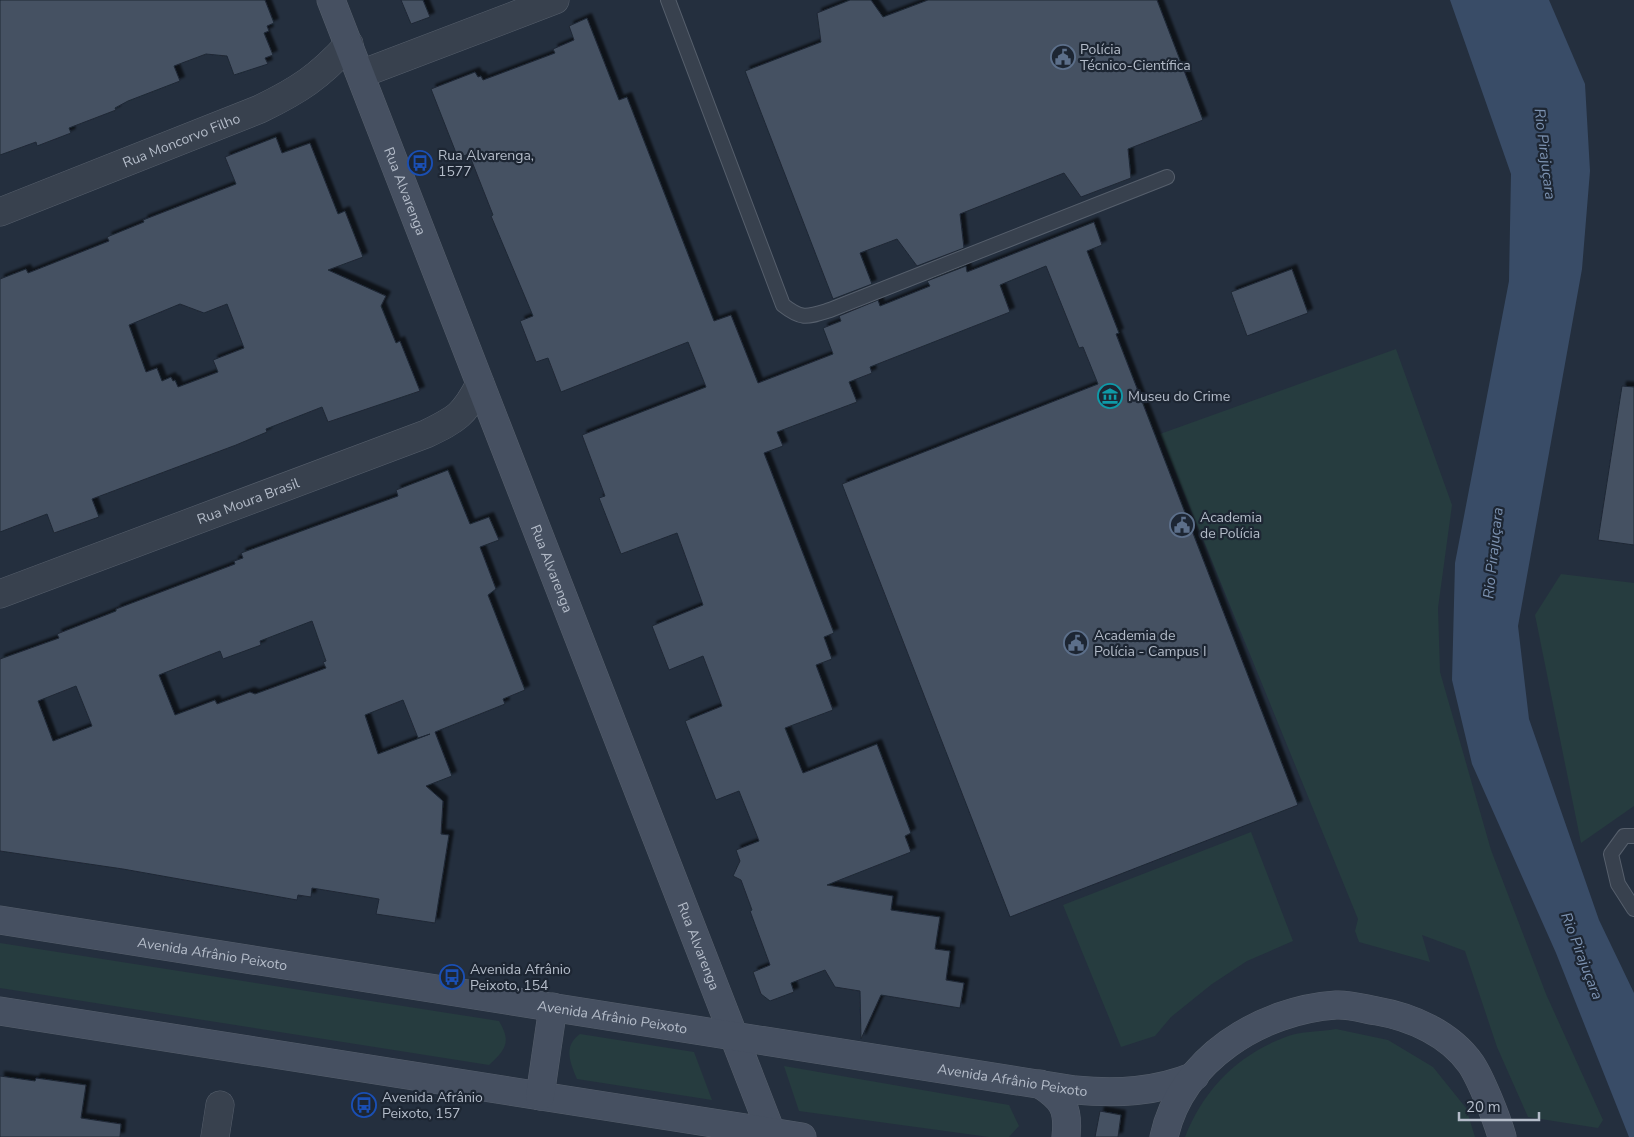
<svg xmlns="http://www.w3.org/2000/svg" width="1634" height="1137" viewBox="0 0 1634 1137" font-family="'Nunito Sans',sans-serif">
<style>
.green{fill:#263c3f}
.water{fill:#394c67}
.building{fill:#455162;stroke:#1f2835;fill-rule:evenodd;filter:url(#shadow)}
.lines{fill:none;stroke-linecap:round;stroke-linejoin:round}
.lane-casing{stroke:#565f6c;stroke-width:16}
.street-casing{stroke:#565f6c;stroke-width:29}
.secondary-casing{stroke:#565f6c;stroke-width:29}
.lane{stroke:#38414e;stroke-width:14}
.street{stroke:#38414e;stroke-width:28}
.secondary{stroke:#465061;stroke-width:28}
.labels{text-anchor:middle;stroke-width:4.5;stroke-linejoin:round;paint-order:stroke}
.poi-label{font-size:14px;fill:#b4bcc9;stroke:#1d2633;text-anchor:start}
.street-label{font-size:14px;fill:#b4bcc9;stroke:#1d2633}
.water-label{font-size:15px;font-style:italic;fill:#7c92b1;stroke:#1d2633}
</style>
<defs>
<filter id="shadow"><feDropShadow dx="4.5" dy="-4.5" stdDeviation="1" flood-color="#0009"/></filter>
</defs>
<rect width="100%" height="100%" fill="#242f3e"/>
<g class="green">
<path d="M 1396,349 L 1452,505 L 1438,608 L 1440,672 L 1491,850 L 1546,994 L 1603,1120 L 1598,1128 L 1528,1117 L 1497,1047 L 1465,951 L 1422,935 L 1430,962 L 1359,942 L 1355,931 L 1358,919 L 1160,434 Z"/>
<path d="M 1561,574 L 1634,583 L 1634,806 L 1581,843 L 1535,615 Z"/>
<path d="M 1251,832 L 1293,941 L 1247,961 L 1212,984 L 1171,1017 L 1155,1036 L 1121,1047 L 1063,905 Z"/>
<path d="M 0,943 L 499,1021 C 512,1043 505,1050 489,1065 L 0,988 Z"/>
<path d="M 1336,1029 L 1388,1040 L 1433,1067 L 1466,1108 L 1475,1137 L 1185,1137 C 1203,1091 1236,1056 1283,1038 C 1298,1031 1320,1032 1336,1029 Z"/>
<path d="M 580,1034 L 694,1052 L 712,1100 L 577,1079 C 570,1062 563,1046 580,1034 Z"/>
<path d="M 784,1066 L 1009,1105 L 1019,1126 L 1009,1137 L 989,1137 L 799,1111 Z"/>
</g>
<path class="water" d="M 1450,0 L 1549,0 L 1585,84 L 1590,171 L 1582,269 L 1518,626 L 1529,719 L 1599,920 L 1634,993 L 1634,1137 L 1629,1137 L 1556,953 L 1472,764 L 1452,680 L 1455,563 L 1509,281 L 1511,174 Z"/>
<g class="building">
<path d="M 0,0 L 265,0 L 274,23 L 267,26 L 269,31 L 264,33 L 273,55 L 265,58 L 268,64 L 234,75 L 227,56 L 206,54 L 174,66 L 180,81 L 128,101 L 115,108 L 116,110 L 69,128 L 71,133 L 37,146 L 36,142 L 0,155 Z"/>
<path d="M 401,0 L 423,0 L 430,17 L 411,24 Z"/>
<path d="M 850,0 L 871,0 L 883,17 L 928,0 L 1157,0 L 1203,120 L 1128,149 L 1131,178 L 1081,197 L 1064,173 L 960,214 L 964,248 L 917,266 L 897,239 L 860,253 L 872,284 L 833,299 L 745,71 L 821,42 L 817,13 Z"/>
<path d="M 587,18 L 619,100 L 627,97 L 714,321 L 731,315 L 758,383 L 833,354 L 823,328 L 841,321 L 839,316 L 878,300 L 880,306 L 930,286 L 927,281 L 966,266 L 967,272 L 1094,222 L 1102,245 L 1087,251 L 1119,333 L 1116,334 L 1298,805 L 1010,917 L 842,484 L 1098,384 L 1083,347 L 1079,348 L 1046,266 L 1000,285 L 1010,312 L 870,367 L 872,373 L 849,382 L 857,402 L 777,432 L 783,446 L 764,453 L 834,633 L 824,637 L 832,659 L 816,665 L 833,710 L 785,728 L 803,773 L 877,744 L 911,833 L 905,836 L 911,852 L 827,885 L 893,896 L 891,910 L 940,917 L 935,949 L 950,951 L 946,980 L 964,983 L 960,1008 L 881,995 L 861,1039 L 860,991 L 835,987 L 825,970 L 791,983 L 794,992 L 770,1001 L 761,994 L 753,972 L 770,965 L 750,911 L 752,910 L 741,880 L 733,876 L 740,861 L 736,850 L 759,841 L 739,791 L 716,800 L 685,721 L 722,706 L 703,656 L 669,670 L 652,626 L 703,605 L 677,533 L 621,554 L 599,498 L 605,496 L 582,435 L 706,387 L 688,342 L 561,392 L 548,358 L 536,362 L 520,321 L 533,316 L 491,216 L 493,215 L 469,154 L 458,158 L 431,89 L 475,72 L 478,77 L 481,76 L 483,80 L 555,53 L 553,49 L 574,40 L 569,26 Z"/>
<path d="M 276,137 L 282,153 L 310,143 L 338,214 L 345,211 L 363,257 L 328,270 L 386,296 L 381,306 L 396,343 L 400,341 L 420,391 L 328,422 L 322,407 L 266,429 L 267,432 L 236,445 L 92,499 L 99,517 L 54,533 L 47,514 L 0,532 L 0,279 L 26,269 L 28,273 L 109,241 L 107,237 L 144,222 L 143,220 L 236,184 L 225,157 ZM 180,304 L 204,313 L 227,304 L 244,348 L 213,360 L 218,372 L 178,387 L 175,380 L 173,381 L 171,377 L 162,381 L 157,368 L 146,372 L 129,325 Z"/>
<path d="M 1292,269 L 1308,313 L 1247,336 L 1231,292 Z"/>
<path d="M 1622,386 L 1634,387 L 1634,545 L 1598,540 Z"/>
<path d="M 448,470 L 470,524 L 489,517 L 499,540 L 480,547 L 496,589 L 488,595 L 525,690 L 503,699 L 505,704 L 435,732 L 452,776 L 426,786 L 443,801 L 441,834 L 449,835 L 435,923 L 376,914 L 379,899 L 312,888 L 311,897 L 298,895 L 297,900 L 123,869 L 0,851 L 0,659 L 59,638 L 57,634 L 116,611 L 116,609 L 235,564 L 234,561 L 243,558 L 241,553 L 398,496 L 396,490 ZM 312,621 L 326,661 L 323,662 L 326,668 L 255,694 L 250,692 L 217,704 L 215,700 L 175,715 L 159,675 L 220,651 L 223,659 L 261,645 L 260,641 ZM 76,686 L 92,726 L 53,741 L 38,701 ZM 403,700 L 418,738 L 430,734 L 378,754 L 365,715 Z"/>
<path d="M 0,1076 L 35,1081 L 36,1078 L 86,1085 L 81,1118 L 121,1124 L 120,1137 L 0,1137 Z"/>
<path d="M 1100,1111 L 1121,1115 L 1118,1137 L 1095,1137 Z"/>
</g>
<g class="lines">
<defs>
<g id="lane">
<path d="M 668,0 L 783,305 C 802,320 807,317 830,310 L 1167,177"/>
<path d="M 1634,836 L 1624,836 L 1611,854 L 1618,884 L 1634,909"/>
</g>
<g id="street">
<path d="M 361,74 L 555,0"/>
<path id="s1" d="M 0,212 L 260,109 C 299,90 319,77 349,44"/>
<path id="s2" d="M 0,594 L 426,434 C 457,419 464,415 480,384"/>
<path d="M 215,1137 L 220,1105"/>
</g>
<g id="secondary">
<path id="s3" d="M 331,0 L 773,1137"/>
<path id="s4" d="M 0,920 L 1075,1090 C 1117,1094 1156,1092 1195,1076"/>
<path d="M 0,1011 L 802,1137"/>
<path d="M 1040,1084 C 1063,1099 1069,1108 1066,1137"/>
<path d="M 540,1096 L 553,1007"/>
<path d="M 1164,1137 C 1181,1059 1261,1010 1336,1005 C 1349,1004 1364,1009 1377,1011 C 1412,1017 1450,1034 1471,1064 C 1481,1079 1497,1119 1502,1137"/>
</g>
</defs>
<use href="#lane" class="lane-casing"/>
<use href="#street" class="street-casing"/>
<use href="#secondary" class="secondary-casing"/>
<use href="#lane" class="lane"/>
<use href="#street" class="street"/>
<use href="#secondary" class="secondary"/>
</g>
<defs>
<symbol id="civic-ring" viewBox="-11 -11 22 22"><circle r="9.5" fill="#1d2633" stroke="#5c6f8a" stroke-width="1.5"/><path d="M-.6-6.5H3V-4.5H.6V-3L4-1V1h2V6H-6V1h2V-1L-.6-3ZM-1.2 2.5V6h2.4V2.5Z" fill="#5c6f8a"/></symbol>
<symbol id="bus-ring" viewBox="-11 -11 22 22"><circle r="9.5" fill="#1d2633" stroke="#1a4fb4" stroke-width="1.5"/><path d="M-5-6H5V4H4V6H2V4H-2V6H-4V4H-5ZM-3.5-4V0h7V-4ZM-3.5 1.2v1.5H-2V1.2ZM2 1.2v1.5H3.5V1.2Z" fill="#1a4fb4"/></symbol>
<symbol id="museum-ring" viewBox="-11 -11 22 22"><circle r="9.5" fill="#1d2633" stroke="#0f9aa8" stroke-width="1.5"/><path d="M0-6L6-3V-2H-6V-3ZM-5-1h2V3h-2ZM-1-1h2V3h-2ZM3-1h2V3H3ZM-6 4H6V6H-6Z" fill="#0f9aa8"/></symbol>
</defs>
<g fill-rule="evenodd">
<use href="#civic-ring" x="1049" y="43" width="28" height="28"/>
<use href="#bus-ring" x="406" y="149" width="28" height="28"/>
<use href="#museum-ring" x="1096" y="382" width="28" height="28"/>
<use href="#civic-ring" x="1168" y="511" width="28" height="28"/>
<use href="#civic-ring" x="1062" y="629" width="28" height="28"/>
<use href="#bus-ring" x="438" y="963" width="28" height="28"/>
<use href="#bus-ring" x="350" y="1091" width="28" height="28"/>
</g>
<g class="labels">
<g class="poi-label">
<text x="1080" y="54">Polícia<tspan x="1080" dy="16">Técnico-Científica</tspan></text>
<text x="438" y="160">Rua Alvarenga,<tspan x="438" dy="16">1577</tspan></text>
<text x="1128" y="401">Museu do Crime</text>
<text x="1200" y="522">Academia<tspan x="1200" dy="16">de Polícia</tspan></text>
<text x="1094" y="640">Academia de<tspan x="1094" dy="16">Polícia - Campus I</tspan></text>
<text x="470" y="974">Avenida Afrânio<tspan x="470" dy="16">Peixoto, 154</tspan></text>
<text x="382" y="1102">Avenida Afrânio<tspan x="382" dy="16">Peixoto, 157</tspan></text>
</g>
<g class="street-label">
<text dy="5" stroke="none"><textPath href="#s1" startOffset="195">Rua Moncorvo Filho</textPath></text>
<text dy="5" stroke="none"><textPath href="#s3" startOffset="205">Rua Alvarenga</textPath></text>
<text dy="5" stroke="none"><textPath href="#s2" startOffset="265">Rua Moura Brasil</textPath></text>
<text dy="5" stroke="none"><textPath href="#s3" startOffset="610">Rua Alvarenga</textPath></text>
<text dy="5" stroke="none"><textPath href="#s3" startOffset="1015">Rua Alvarenga</textPath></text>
<text dy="5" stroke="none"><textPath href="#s4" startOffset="215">Avenida Afrânio Peixoto</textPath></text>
<text dy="5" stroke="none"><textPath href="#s4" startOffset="620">Avenida Afrânio Peixoto</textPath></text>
<text dy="5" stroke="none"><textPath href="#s4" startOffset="1025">Avenida Afrânio Peixoto</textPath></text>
</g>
<g class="water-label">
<text transform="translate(1545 154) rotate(83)" y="5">Rio Pirajuçara</text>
<text transform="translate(1493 553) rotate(-84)" y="5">Rio Pirajuçara</text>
<text transform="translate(1582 956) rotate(69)" y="5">Rio Pirajuçara</text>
</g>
</g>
<path d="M1459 1112v8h80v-8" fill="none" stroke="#b4bcc9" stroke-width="2.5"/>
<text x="1466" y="1112" font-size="15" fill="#b4bcc9" stroke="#1d2633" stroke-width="4" paint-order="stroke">20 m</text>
</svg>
